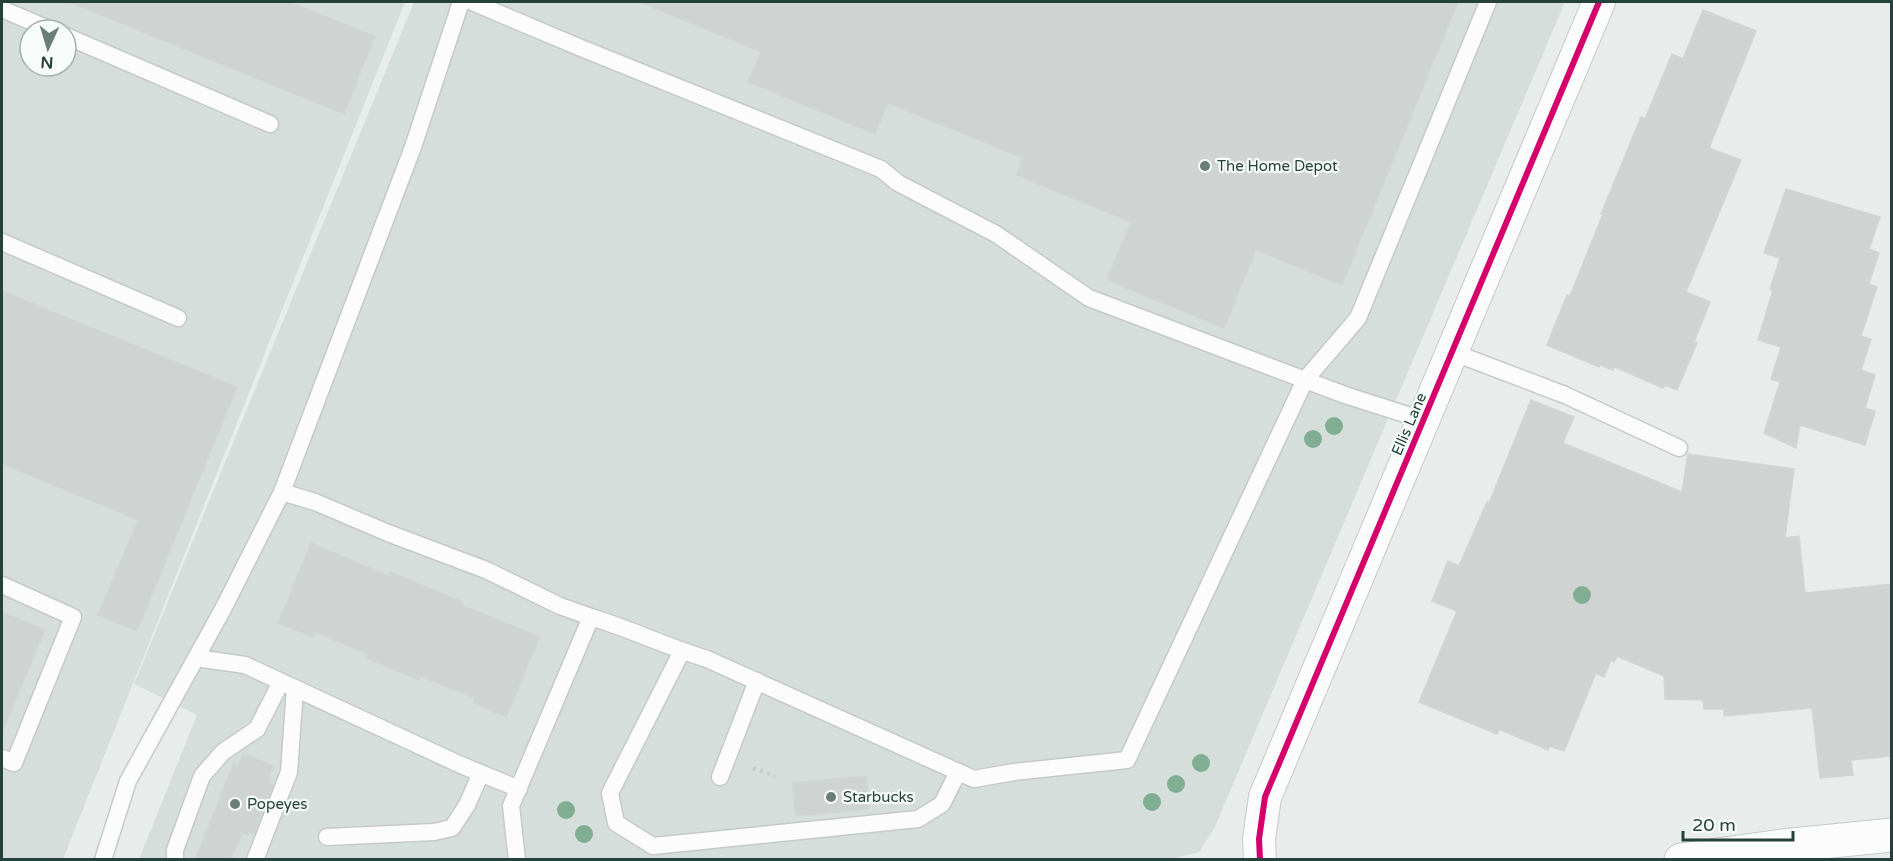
<svg xmlns="http://www.w3.org/2000/svg" width="1893" height="861" viewBox="0 0 1893 861" font-family="'Varela Round',sans-serif">
<style>
.built{fill:#d6dedb;fill-rule:evenodd}
.building{fill:#cfd4d2;stroke:#d1d6d4;stroke-width:1.5}
.lines{fill:none;stroke-linecap:round;stroke-linejoin:round}
.lane-casing{stroke:#c5cac8;stroke-width:19}
.street-casing{stroke:#c5cac8;stroke-width:34}
.secondary-casing{stroke:#c3cbc8;stroke-width:35}
.path{stroke:#c3ccca;stroke-width:4;stroke-dasharray:3 4.5;stroke-linecap:butt}
.lane{stroke:#fcfcfc;stroke-width:16}
.street{stroke:#fcfcfc;stroke-width:32}
.secondary{stroke:#fcfcfc;stroke-width:33}
.cycleway-casing{stroke:#f7fbf9;stroke-width:10}
.cycleway{stroke:#d6006c;stroke-width:6}
.tree{fill:#81ae93}
.poi-dot{fill:#697e78;stroke:#f7fbf9;stroke-width:2}
.labels{text-anchor:middle;stroke-width:4.5;stroke-linejoin:round;paint-order:stroke}
.poi-label{font-size:15px;fill:#24423a;stroke:#f7fbf9;text-anchor:start}
.street-label{font-size:15px;fill:#24423a;stroke:#f7fbf9}
</style>
<rect width="100%" height="100%" fill="#e8edeb"/>
<g class="built">
<path d="M 2,2 L 405,2 L 63,859 L 2,860 ZM 30,30 L 66,30 L 66,66 L 30,66 Z"/>
<path d="M 414,2 L 1565,2 L 1214,829 L 1199,852 L 1167,860 L 139,859 L 197,715 L 134,684 Z"/>
</g>
<g class="building">
<path d="M 69,2 L 289,2 L 375,36 L 344,114 Z"/>
<path d="M 640,2 L 1458,2 L 1342,285 L 1256,250 L 1224,328 L 1107,280 L 1131,222 L 1016,175 L 1023,158 L 888,103 L 875,134 L 748,82 L 761,52 Z"/>
<path d="M 1703,10 L 1756,31 L 1709,148 L 1741,160 L 1686,292 L 1710,302 L 1694,342 L 1697,343 L 1677,390 L 1665,385 L 1663,388 L 1615,367 L 1613,370 L 1600,365 L 1599,367 L 1547,345 L 1567,295 L 1570,296 L 1603,214 L 1601,214 L 1641,117 L 1645,119 L 1672,54 L 1683,59 Z"/>
<path d="M 1786,189 L 1880,217 L 1869,249 L 1879,253 L 1869,284 L 1877,287 L 1861,336 L 1871,339 L 1861,370 L 1875,375 L 1865,408 L 1875,411 L 1865,445 L 1800,425 L 1796,448 L 1764,433 L 1780,382 L 1771,379 L 1781,347 L 1758,340 L 1773,290 L 1770,289 L 1780,258 L 1764,253 Z"/>
<path d="M 2,291 L 237,387 L 137,631 L 98,615 L 138,520 L 2,464 Z"/>
<path d="M 1531,400 L 1574,417 L 1563,443 L 1682,492 L 1688,454 L 1794,469 L 1785,538 L 1799,536 L 1805,593 L 1892,584 L 1892,756 L 1851,760 L 1853,775 L 1820,778 L 1812,708 L 1724,716 L 1724,709 L 1704,709 L 1703,700 L 1665,699 L 1664,676 L 1617,656 L 1614,662 L 1611,660 L 1604,677 L 1596,673 L 1564,751 L 1550,746 L 1548,750 L 1499,729 L 1497,734 L 1419,702 L 1457,611 L 1432,601 L 1448,561 L 1459,566 L 1487,502 L 1489,503 Z"/>
<path d="M 311,543 L 389,576 L 390,572 L 463,602 L 462,605 L 540,637 L 506,717 L 473,703 L 475,698 L 420,676 L 419,680 L 366,658 L 368,654 L 315,632 L 313,637 L 278,623 Z"/>
<path d="M 2,612 L 45,630 L 2,732 Z"/>
<path d="M 243,753 L 274,766 L 269,777 L 271,778 L 269,784 L 273,785 L 254,834 L 249,832 L 248,835 L 242,833 L 231,860 L 195,860 L 234,763 L 238,766 Z"/>
<path d="M 866,776 L 869,809 L 796,816 L 792,783 Z"/>
</g>
<g class="lines">
<defs>
<g id="lane">
<path d="M 472,2 L 581,48 L 881,169 L 898,183 L 996,234 L 1089,298 L 1305,380 L 1358,318 L 1488,2"/>
<path d="M 2,9 L 51,30"/>
<path d="M 66,36 L 270,124"/>
<path d="M 2,242 L 178,318"/>
<path d="M 1452,352 L 1565,395 L 1679,448"/>
<path d="M 282,492 L 315,502 L 388,533 L 486,570 L 560,606 L 591,617"/>
<path d="M 2,585 L 73,617 L 14,763 L 2,758"/>
<path d="M 682,651 L 610,793 L 616,823 L 653,846 L 918,819 L 942,804 L 958,772"/>
<path d="M 196,658 L 245,665 L 461,765 L 519,789"/>
<path d="M 720,777 L 757,681"/>
<path d="M 327,837 L 434,832 L 452,828 L 467,805 L 481,773"/>
<path d="M 103,860 L 128,781 L 223,609 L 282,492 L 413,147 L 461,2"/>
<path d="M 175,860 L 175,850 L 202,776 L 223,752 L 257,729 L 281,682"/>
<path d="M 255,860 L 289,772 L 295,688"/>
<path d="M 517,860 L 511,806 L 591,617 C 630,629 668,647 707,659 L 974,779 L 1014,772 L 1127,760 L 1305,380 L 1345,395 L 1423,420"/>
</g>
<path id="street" d="M 1260,860 L 1259,839 L 1265,797 L 1599,2"/>
<path id="secondary" d="M 1681,860 L 1783,846 L 1892,835"/>
</defs>
<use href="#lane" class="lane-casing"/>
<use href="#street" class="street-casing"/>
<use href="#secondary" class="secondary-casing"/>
<path class="path" d="M 753,768 L 775,776"/>
<use href="#lane" class="lane"/>
<use href="#street" class="street"/>
<use href="#secondary" class="secondary"/>
<defs>
<path id="cycleway" d="M 1260,860 L 1259,839 L 1265,797 L 1599,2"/>
</defs>
<use href="#cycleway" class="cycleway-casing"/>
<use href="#cycleway" class="cycleway"/>
</g>
<g class="tree">
<circle cx="1334" cy="426" r="9"/>
<circle cx="1313" cy="439" r="9"/>
<circle cx="1582" cy="595" r="9"/>
<circle cx="1201" cy="763" r="9"/>
<circle cx="1176" cy="784" r="9"/>
<circle cx="1152" cy="802" r="9"/>
<circle cx="566" cy="810" r="9"/>
<circle cx="584" cy="834" r="9"/>
</g>
<g class="poi-dot">
<circle cx="1205" cy="166" r="6"/>
<circle cx="831" cy="797" r="6"/>
<circle cx="235" cy="804" r="6"/>
</g>
<g class="labels">
<g class="poi-label">
<text x="1217" y="171">The Home Depot</text>
<text x="843" y="802">Starbucks</text>
<text x="247" y="809">Popeyes</text>
</g>
<g class="street-label">
<text transform="translate(1409 424) rotate(-67)" y="5">Ellis Lane</text>
</g>
</g>
<rect width="1893" height="861" fill="none" stroke="#24423a" stroke-width="6"/>
<g transform="translate(48 48) rotate(184)"><circle r="28" fill="#f7fbf9" stroke="#a3b1ad" stroke-width="1.5"/>
<path d="M0-4.5L10 22L0 15L-10 22Z" fill="#697e78"/>
<text y="-9" font-size="16" font-weight="bold" text-anchor="middle" fill="#24423a">N</text>
</g>
<path d="M1683 831v9h110v-9" fill="none" stroke="#24423a" stroke-width="3"/>
<text x="1692" y="831" font-size="18" fill="#24423a" stroke="#f7fbf9" stroke-width="4.5" paint-order="stroke">20 m</text>
</svg>
